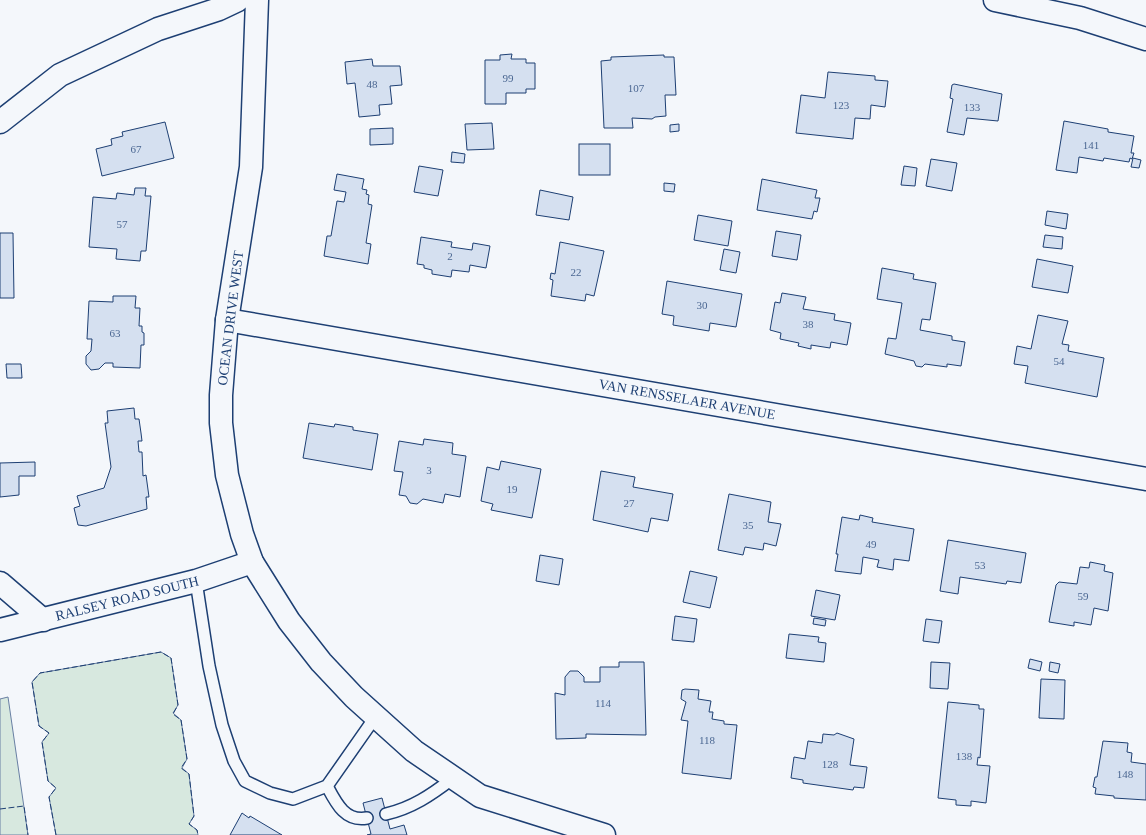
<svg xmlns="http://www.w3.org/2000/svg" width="1146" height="835" viewBox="0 0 1146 835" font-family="'Times New Roman',serif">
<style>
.green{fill:#d7e8df;stroke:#687fa3}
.building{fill:#d5e0f0;stroke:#1d3f73}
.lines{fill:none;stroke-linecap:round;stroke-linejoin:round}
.service-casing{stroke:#1d3f73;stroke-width:14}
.minor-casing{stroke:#1d3f73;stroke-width:25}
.service{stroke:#f4f7fb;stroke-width:11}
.minor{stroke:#f4f7fb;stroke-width:22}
.fence{stroke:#1d3f73;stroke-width:1;stroke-dasharray:6 2.5;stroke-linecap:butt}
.labels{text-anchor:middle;stroke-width:4;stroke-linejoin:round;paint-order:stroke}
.number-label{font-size:11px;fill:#4b6792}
.street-label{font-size:14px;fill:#1d3f73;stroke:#f4f7fb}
</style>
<rect width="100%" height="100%" fill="#f4f7fb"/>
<g class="green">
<path d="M 161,652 L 171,658 L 178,705 L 173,713 L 181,720 L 187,759 L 182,768 L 189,774 L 194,816 L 189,824 L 197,830 L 198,835 L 56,835 L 49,797 L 56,788 L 48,781 L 42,742 L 49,733 L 39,726 L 32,682 L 40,673 Z"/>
<path d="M 8,697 L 28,835 L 0,835 L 0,699 Z"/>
</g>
<g class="building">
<path d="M 512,54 L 511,59 L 526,59 L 526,63 L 535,63 L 535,89 L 526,89 L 526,93 L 506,93 L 506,104 L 485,104 L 485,60 L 500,60 L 500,55 Z"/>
<path d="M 664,55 L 664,57 L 674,57 L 676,95 L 665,95 L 666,116 L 655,117 L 652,119 L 632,118 L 633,128 L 604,128 L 601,61 L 611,60 L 611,57 Z"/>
<path d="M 372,59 L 373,66 L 400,66 L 402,85 L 390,86 L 392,104 L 379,105 L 380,115 L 359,117 L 355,83 L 347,84 L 345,62 Z"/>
<path d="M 828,72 L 875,76 L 875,80 L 888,81 L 885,107 L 871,105 L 870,119 L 855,118 L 853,139 L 796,133 L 801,95 L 825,98 Z"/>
<path d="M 954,84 L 1002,94 L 998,121 L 967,118 L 964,135 L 947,132 L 953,99 L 950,98 L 952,85 Z"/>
<path d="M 1064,121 L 1108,129 L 1108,132 L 1134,136 L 1131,153 L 1134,153 L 1132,159 L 1130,158 L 1129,162 L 1104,158 L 1103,161 L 1079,157 L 1077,173 L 1056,170 Z"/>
<path d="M 165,122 L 174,158 L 102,176 L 96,149 L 112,145 L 111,139 L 123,136 L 122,132 Z"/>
<path d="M 492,123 L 494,149 L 467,150 L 465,124 Z"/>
<path d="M 679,124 L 679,131 L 670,132 L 670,125 Z"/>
<path d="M 393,128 L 393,144 L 370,145 L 370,129 Z"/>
<rect x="579" y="144" width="31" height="31"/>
<path d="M 452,152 L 465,154 L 464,163 L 451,162 Z"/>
<path d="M 1133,158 L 1141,160 L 1139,168 L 1131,167 Z"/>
<path d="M 931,159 L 957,163 L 952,191 L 926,186 Z"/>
<path d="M 419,166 L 443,170 L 438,196 L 414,192 Z"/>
<path d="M 904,166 L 917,168 L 915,186 L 901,185 Z"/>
<path d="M 337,174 L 364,179 L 362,189 L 367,190 L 366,194 L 369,195 L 368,204 L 372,205 L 366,243 L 371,244 L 368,264 L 324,256 L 327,236 L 331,236 L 337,201 L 344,202 L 346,192 L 334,190 Z"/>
<path d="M 762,179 L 817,190 L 815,198 L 820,198 L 817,212 L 814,211 L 812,219 L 757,210 Z"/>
<path d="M 664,183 L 675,184 L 674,192 L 664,191 Z"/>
<path d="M 135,188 L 146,188 L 145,196 L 151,196 L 146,251 L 141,251 L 140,261 L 116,259 L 117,249 L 89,247 L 93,197 L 116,199 L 117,193 L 134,195 Z"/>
<path d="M 540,190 L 573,197 L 569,220 L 536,215 Z"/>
<path d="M 1047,211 L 1068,214 L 1066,229 L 1045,225 Z"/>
<path d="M 698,215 L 732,221 L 728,246 L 694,240 Z"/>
<path d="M 776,231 L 801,235 L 797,260 L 772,256 Z"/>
<path d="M 0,233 L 13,233 L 14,298 L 0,298 Z"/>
<path d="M 1045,235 L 1063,237 L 1062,249 L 1043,247 Z"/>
<path d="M 421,237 L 452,242 L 451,247 L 472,250 L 473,243 L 490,246 L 486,268 L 470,265 L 469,272 L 452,270 L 451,277 L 432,274 L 432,270 L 424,268 L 424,265 L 417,264 Z"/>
<path d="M 560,242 L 604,251 L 594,296 L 586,294 L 585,301 L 551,296 L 553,280 L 550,279 L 551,273 L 555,274 Z"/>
<path d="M 724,249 L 740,252 L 736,273 L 720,270 Z"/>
<path d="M 1037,259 L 1073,266 L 1068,293 L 1032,287 Z"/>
<path d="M 882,268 L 914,274 L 913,279 L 936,283 L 930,320 L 922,319 L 920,330 L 952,336 L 952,340 L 965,342 L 961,366 L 947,364 L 947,367 L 925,364 L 922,367 L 916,366 L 914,361 L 885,354 L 888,338 L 896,339 L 902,303 L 877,299 Z"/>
<path d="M 667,281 L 742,294 L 736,327 L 710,323 L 709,331 L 673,325 L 674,316 L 662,314 Z"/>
<path d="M 782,293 L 806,297 L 803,309 L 835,314 L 834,320 L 851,323 L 847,345 L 831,342 L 830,348 L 811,345 L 811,349 L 798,346 L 799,343 L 780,339 L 781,333 L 770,330 L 775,302 L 780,303 Z"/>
<path d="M 113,296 L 136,296 L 135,308 L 140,308 L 139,326 L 142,326 L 142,332 L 144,333 L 144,345 L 141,345 L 140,368 L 113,367 L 113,363 L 105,363 L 99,369 L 91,370 L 86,364 L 86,356 L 91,351 L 92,339 L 87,339 L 89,301 L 113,302 Z"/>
<path d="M 1038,315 L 1068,321 L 1062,344 L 1069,345 L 1068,351 L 1104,358 L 1097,397 L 1025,383 L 1028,366 L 1014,364 L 1017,346 L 1031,349 Z"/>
<path d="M 6,364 L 21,364 L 22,378 L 7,378 Z"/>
<path d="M 134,408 L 135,419 L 139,419 L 141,433 L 142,441 L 138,441 L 139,452 L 142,452 L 143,476 L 146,475 L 149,497 L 146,497 L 147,509 L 86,526 L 78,525 L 74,508 L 80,506 L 77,496 L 104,488 L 111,467 L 105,423 L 108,423 L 107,411 Z"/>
<path d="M 309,423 L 334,427 L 335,424 L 353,427 L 353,430 L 378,434 L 372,470 L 303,458 Z"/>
<path d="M 424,439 L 453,443 L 452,454 L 466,456 L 460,497 L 445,494 L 443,503 L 423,499 L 417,504 L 410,503 L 406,496 L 399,495 L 403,472 L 394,471 L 399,441 L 423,445 Z"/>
<path d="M 501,461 L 541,469 L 532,518 L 491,510 L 493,504 L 481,501 L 487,467 L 499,470 Z"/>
<path d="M 35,462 L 35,476 L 19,476 L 19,495 L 0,497 L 0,463 Z"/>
<path d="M 601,471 L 635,477 L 633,487 L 673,494 L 668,521 L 651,518 L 648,532 L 593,520 Z"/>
<path d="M 729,494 L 771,502 L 768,522 L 781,524 L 776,546 L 764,543 L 763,550 L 745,547 L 743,555 L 718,550 Z"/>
<path d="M 860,515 L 873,518 L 872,522 L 914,529 L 909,561 L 894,559 L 893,570 L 877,567 L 879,560 L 863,557 L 861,574 L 835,571 L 838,554 L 836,554 L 842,517 L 859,520 Z"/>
<path d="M 948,540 L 1026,553 L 1021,583 L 1007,581 L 1006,584 L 960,577 L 958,594 L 940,591 Z"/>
<path d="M 540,555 L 563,559 L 559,585 L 536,581 Z"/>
<path d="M 1090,562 L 1105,565 L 1104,571 L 1113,573 L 1108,611 L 1094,608 L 1091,625 L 1074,622 L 1074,626 L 1049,622 L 1056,585 L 1059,582 L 1077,584 L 1080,567 L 1089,568 Z"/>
<path d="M 690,571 L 717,577 L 710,608 L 683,602 Z"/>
<path d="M 816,590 L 840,595 L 835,620 L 811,616 Z"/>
<path d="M 675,616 L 697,619 L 694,642 L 672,640 Z"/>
<path d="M 814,618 L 826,620 L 825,626 L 813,624 Z"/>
<path d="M 926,619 L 942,621 L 939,643 L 923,641 Z"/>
<path d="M 789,634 L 819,637 L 818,642 L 826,643 L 824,662 L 786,658 Z"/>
<path d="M 1030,659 L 1042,662 L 1040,671 L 1028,668 Z"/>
<path d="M 619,662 L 644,662 L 646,735 L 586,734 L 586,738 L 556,739 L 555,693 L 565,695 L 565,677 L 570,671 L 578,671 L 584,677 L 584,682 L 600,682 L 600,667 L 619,667 Z"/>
<path d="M 931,662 L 950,663 L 948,689 L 930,688 Z"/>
<path d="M 1050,662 L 1060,664 L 1058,673 L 1049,671 Z"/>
<path d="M 1041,679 L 1065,680 L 1064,719 L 1039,718 Z"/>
<path d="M 685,689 L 699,690 L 698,699 L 711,701 L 709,712 L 713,712 L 712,719 L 724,721 L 724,724 L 737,725 L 731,779 L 682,773 L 688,721 L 681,720 L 686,702 L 681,699 L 682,690 Z"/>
<path d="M 948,702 L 979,705 L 979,709 L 984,709 L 980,758 L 978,757 L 977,765 L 990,766 L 986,803 L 971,801 L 971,806 L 956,805 L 956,800 L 938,798 Z"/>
<path d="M 837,733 L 854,739 L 850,765 L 867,767 L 864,788 L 854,787 L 853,790 L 803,783 L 803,780 L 791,778 L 794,757 L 805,759 L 808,741 L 822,743 L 823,734 L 834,735 Z"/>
<path d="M 1103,741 L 1128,743 L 1127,752 L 1132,753 L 1131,762 L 1146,764 L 1146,800 L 1114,798 L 1114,796 L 1095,794 L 1096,788 L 1093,787 L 1095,777 L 1097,777 Z"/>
<path d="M 382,798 L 390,829 L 404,825 L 407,835 L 367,835 L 371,834 L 363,803 Z"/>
<path d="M 242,813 L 249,818 L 250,816 L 282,835 L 230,835 Z"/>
</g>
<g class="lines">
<defs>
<g id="service">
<path d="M 196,581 L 209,666 L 222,725 L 234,761 L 245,781 L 270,793 L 293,799 L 327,786 L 376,716"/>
<path d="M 327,786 C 336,803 345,822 367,818"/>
<path d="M 386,814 C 412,808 431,795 452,779"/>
</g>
<g id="minor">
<path d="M 257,0 L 251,167 L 227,320 L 221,395 L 221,423 L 227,475 L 242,534 L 252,562 L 289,621 L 321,662 L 354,697 L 414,751 L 480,796 L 604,835"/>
<path d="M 995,0 L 1080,18 L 1146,39"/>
<path d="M 0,122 L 60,75 L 158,29 L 219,9 L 238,0"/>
<path d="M 227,320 L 1146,479"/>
<path d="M 0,583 L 43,620"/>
<path d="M 0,630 L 196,581 L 252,562"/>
</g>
</defs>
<use href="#service" class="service-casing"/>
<use href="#minor" class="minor-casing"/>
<use href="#service" class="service"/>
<use href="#minor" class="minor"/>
<g class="fence">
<path d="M 0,809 L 24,806 L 28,835"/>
<path d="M 56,835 L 49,797 L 56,788 L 48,781 L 42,742 L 49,733 L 39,726 L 32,682 L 40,673 L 161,652 L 171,658 L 178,705 L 173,714 L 181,720 L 187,759 L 181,768 L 189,774 L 194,816 L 189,824 L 197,830 L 198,835"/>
</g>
</g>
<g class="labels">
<g class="number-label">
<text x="508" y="82">99</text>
<text x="372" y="88">48</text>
<text x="636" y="92">107</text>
<text x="841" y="109">123</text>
<text x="972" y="111">133</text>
<text x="1091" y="149">141</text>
<text x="136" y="153">67</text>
<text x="122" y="228">57</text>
<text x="450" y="260">2</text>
<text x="576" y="276">22</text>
<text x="702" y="309">30</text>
<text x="808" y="328">38</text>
<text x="115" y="337">63</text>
<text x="1059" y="365">54</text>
<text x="429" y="474">3</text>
<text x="512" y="493">19</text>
<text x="629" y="507">27</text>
<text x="748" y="529">35</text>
<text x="871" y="548">49</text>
<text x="980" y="569">53</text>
<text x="1083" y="600">59</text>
<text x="603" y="707">114</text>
<text x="707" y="744">118</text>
<text x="964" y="760">138</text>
<text x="830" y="768">128</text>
<text x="1125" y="778">148</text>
</g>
<g class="street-label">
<text transform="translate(230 318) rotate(-83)" y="5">OCEAN DRIVE WEST</text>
<text transform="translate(687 399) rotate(10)" y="5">VAN RENSSELAER AVENUE</text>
<text transform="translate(127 598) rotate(-14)" y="5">RALSEY ROAD SOUTH</text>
</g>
</g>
</svg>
